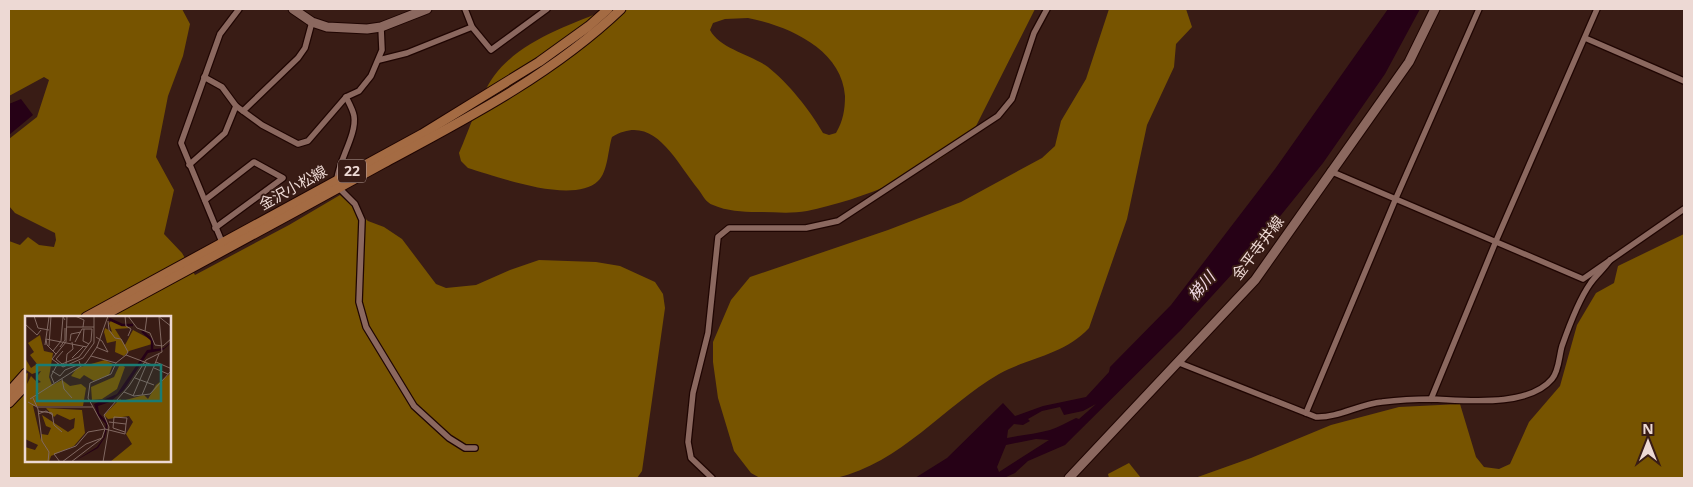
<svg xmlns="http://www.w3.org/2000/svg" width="1693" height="487" viewBox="0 0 1693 487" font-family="'Open Sans','Noto Sans JP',sans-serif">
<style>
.forest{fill:#775400;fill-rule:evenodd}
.water{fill:#260116;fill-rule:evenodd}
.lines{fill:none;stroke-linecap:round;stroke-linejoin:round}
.street-casing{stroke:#1f0502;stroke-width:8}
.secondary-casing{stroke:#1f0502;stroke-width:11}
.primary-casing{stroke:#1f0502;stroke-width:11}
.street{stroke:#8b685f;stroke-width:5.5}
.secondary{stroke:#8b685f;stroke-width:9}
.primary{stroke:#a46b43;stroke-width:9}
.labels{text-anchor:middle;stroke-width:4;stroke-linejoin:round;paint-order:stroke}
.shield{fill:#391c15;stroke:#b7a09b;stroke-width:1}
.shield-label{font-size:14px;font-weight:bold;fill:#edd9d4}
.street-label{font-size:15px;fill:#edd9d4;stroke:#391c15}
.water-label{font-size:16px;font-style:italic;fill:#f1d9e4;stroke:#391c15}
.inset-river{fill:none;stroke:#260116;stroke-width:2.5}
.inset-road{fill:none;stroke:#816861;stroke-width:1}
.view{fill:#1a7b73;fill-opacity:0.15;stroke:#1a7b73;stroke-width:2.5}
.inset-edge{fill:none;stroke:#edd9d4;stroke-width:2.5}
</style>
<rect width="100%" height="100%" fill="#391c15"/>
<g class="forest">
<path d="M 9,9 L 182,9 L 190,24 L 183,56 L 168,96 L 156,157 L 174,190 L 164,234 L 182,253 L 195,275 L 289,225 L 340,195 L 368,221 L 384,227 L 402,239 L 436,284 L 446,288 L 476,285 L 510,270 L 539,260 L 596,262 L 620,266 L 655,282 L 663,294 L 665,308 L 642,471 L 637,478 L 9,478 L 9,241 L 20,245 L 28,237 L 39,245 L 54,247 L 56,240 L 55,233 L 15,213 L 9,206 L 9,139 L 37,117 L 49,80 L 44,77 L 9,96 ZM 26,317 L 170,317 L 170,461 L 26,461 Z"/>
<path d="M 608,9 L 1035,9 L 973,132 C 935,172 860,200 807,211 C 791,214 773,212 757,212 C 742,212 727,211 713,205 C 706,203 702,194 698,189 C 675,161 654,112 612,137 C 608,149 608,172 598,181 C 573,205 498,177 468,168 L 461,161 L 459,153 C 469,131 480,95 494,76 C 521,40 568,26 608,9 ZM 748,18 C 788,26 842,49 845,96 C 845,110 843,121 836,133 L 829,135 L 823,133 C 810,110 788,83 768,67 C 750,54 720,49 710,30 L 713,23 L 725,19 Z"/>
<path d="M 1109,9 L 1186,9 L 1192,27 L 1176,44 L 1174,67 L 1147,125 L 1127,219 L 1089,328 C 1064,355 1030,357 999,374 C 944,406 901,463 836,478 C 816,482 781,478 760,478 L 751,473 L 734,451 L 718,398 L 713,362 L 713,342 L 731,300 L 750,277 L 888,230 L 961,202 L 1042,158 L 1055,146 L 1061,121 L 1086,79 Z"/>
<path d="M 1684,234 L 1684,478 L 1195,478 L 1251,458 L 1331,425 L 1399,407 L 1460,404 L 1476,457 L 1484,467 L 1499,469 L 1510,464 L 1529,422 L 1560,386 L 1577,325 L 1596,293 L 1614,283 L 1618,266 Z"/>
<path d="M 1129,463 L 1141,478 L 1109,478 L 1108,474 Z"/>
</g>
<g class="water">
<path d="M 1388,9 L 1420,9 L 1385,74 L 1323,163 L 1244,261 L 1180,331 L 1065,445 L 1028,461 L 1015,473 L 1004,478 L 915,478 L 947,458 L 1003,403 L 1015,416 L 1043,406 L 1086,397 L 1109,372 L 1110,367 L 1171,305 L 1275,169 ZM 1096,404 L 1079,419 L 1076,418 C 1067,422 1059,427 1050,430 C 1035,434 1021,435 1007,438 L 1008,430 L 1014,424 L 1023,425 L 1030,421 L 1028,419 L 1042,411 L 1060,407 L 1064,415 L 1083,411 ZM 1036,439 L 1049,440 L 999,472 L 997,467 L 1006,445 Z"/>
<path d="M 21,99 L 33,115 L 9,135 L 9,104 Z"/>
</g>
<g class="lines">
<defs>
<g id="street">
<path d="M 465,9 L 472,27 L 491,50 L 547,9"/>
<path d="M 1585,38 L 1684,81"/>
<path d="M 379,60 L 407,53 L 472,27"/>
<path d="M 204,77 L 222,87 L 236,106 L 262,125 L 298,144 L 308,141 L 346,97 L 359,91 L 371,76 L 382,50 L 381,27"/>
<path d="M 243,111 L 298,58 L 305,48 L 312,22"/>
<path d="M 189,165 L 225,133 L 236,106"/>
<path d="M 1330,171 L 1583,279 L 1684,209"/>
<path d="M 337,179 C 339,160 357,134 354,116 C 353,110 349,103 346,97"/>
<path d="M 339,188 L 355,204 L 362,220 L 359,302 L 366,327 L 414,406 L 449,438 L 465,448 L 475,448"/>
<path d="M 205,200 L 254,162 L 283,178 L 215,228"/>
<path d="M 222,242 L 181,143 L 220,34 L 239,9"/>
<path d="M 1177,362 L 1316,417 C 1338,418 1360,404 1382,402 C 1398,400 1415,399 1432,399 C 1464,400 1528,408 1552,379 C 1559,371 1559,356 1562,346 C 1569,326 1578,301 1590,284 C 1596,275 1604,269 1610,260"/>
<path d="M 1431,399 L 1496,241 L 1597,9"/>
<path d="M 1306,413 L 1396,198 L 1479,9"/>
<path d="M 712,478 L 691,458 L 688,442 L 693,393 L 708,333 L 718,237 L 729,228 L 806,228 L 838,221 L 998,116 L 1012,99 L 1034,33 L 1047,9"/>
</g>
<g id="secondary">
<path d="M 293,9 L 312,22 L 327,27 L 367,29 L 381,27 L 427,9"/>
<path d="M 1069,478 L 1255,280 L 1409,62 L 1435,9"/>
</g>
<g id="primary">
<path d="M 86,317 L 422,134 L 539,62 L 589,26 L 608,9"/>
<path d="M 101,317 C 195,266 290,215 384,163 C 466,119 553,74 621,9"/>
<path d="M 9,392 L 26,373"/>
<path d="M 9,403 L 26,385"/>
</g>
</defs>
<use href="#street" class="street-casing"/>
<use href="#secondary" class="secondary-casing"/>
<use href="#primary" class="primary-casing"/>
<use href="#street" class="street"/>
<use href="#secondary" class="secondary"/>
<use href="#primary" class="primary"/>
</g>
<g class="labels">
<rect class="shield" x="338" y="159.5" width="28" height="23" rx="4"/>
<g class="shield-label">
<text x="352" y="176">22</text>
</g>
<g class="street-label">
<text transform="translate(293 188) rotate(-29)" y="5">金沢小松線</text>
<text transform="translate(1258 248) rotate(-53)" y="5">金平寺井線</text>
</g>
<g class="water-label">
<text transform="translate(1201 286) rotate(-49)" y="6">梯川</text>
</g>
</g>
<g transform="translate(25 316)">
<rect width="146" height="146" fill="#391c15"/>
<path d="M 87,4 L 106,12 L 90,13 L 100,29 L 108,14 L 125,23 L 127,28 L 104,35 L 99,40 L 90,36 L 91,25 L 82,27 L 79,16 L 80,12 L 87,16 L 84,7 ZM 15,19 L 19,35 L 28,37 L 24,61 L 27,69 L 37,64 L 45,70 L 56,68 L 61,72 L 58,90 L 8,90 L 16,124 L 16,118 L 23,119 L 26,112 L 21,110 L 17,99 L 43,116 L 49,112 L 50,102 L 45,104 L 32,98 L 29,101 L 21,92 L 57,94 L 60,117 L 49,130 L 26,140 L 24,146 L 0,146 L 0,131 L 10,134 L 13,129 L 0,123 L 0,58 L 3,57 L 2,68 L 6,60 L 13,67 L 16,66 L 11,62 L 16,55 L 7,58 L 0,53 L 0,42 L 6,52 L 12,48 L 5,39 L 9,36 L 3,27 ZM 80,44 L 88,48 L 84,59 L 69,65 L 59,59 L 55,63 L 46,60 L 52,52 ZM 95,48 L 100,51 L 92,73 L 77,83 L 67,84 L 66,71 L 89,61 ZM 146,57 L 146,146 L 85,146 L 107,128 L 101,118 L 108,106 L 104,100 L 83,103 L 79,99 L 95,83 L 97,85 L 119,79 L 123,83 L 131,69 Z" fill="#775400"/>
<path d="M 146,26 L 146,27 L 138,34 L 123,37 L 99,74 L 85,86 L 73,90 L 74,97 L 83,107 L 80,121 L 73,132 L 48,146 L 72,131 L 79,121 L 81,108 L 73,100 L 69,88 L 92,78 L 122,34 L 139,32 Z" fill="#260116"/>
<path class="inset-river" d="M 84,3 L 97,9 L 108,9M 117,15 L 127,24 L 127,34"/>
<path class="inset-road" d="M 9,0 L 13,12 L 24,14M 42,0 L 41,26 L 27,43 L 38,51 L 58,42 L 69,27 L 69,0M 50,0 L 59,4 L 58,11M 100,0 L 101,10 L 106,13 L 103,20M 103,0 L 112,12 L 125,17 L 130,29 L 138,30 L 147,22M 133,0 L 147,11M 83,5 L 84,14 L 90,22 L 96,23 L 103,36 L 101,39M 0,8 L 12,19 L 16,14M 42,11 L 69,11M 59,13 L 58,25 L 64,28M 120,15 L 122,0M 71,21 L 77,25 L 83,36 L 71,31M 45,25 L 46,18 L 56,16M 50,26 L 57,13 L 67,13M 20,29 L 24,1M 24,30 L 26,0M 35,31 L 40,24 L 40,12M 28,35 L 36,25 L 38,1 L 40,4M 38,35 L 31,43 L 37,48 L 54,41 L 66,25 L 67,13M 31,38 L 22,29 L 21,23 L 62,31M 66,40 L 91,47M 47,42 L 59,30M 131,46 L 147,53M 41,48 L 42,38 L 48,33 L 47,26M 129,52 L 143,58M 27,55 L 35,60 L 40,54 L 55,48 L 54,45M 110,62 L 129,69M 37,63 L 39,73 L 47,82M 29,67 L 26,60 L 33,47M 99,76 L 109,80 L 125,78 L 147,54M 117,79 L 134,38M 108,80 L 122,47M 8,82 L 13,93 L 17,125 L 24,136 L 23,146M 5,83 L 61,47 L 72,31 L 83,0M 3,86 L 12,91 L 68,91 L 80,113 L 77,122 L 61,128 L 37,146M 68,91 L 63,82 L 65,67 L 86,58 L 91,47 L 101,39 L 130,50M 13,95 L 27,97 L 29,109 L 37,116M 13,98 L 21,95 L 28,99M 100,116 L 88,112 L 89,101 L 102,102 L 101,108M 35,146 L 29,138 L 51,130 L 63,116 L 80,113 L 100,118 L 101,108 L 84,106M 46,146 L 76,123M 78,146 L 84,111 L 79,99 L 104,70 L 121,44 L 137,36 L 134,1"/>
<path class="view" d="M 12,49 L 136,49 L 136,85 L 12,85 Z"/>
<rect width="146" height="146" class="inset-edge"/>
</g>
<rect width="1693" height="487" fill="none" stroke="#edd9d4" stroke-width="20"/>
<g transform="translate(1648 442)" stroke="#391c15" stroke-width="4" paint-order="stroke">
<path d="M0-4L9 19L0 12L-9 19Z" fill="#edd9d4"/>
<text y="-8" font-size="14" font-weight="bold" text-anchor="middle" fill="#edd9d4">N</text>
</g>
</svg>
